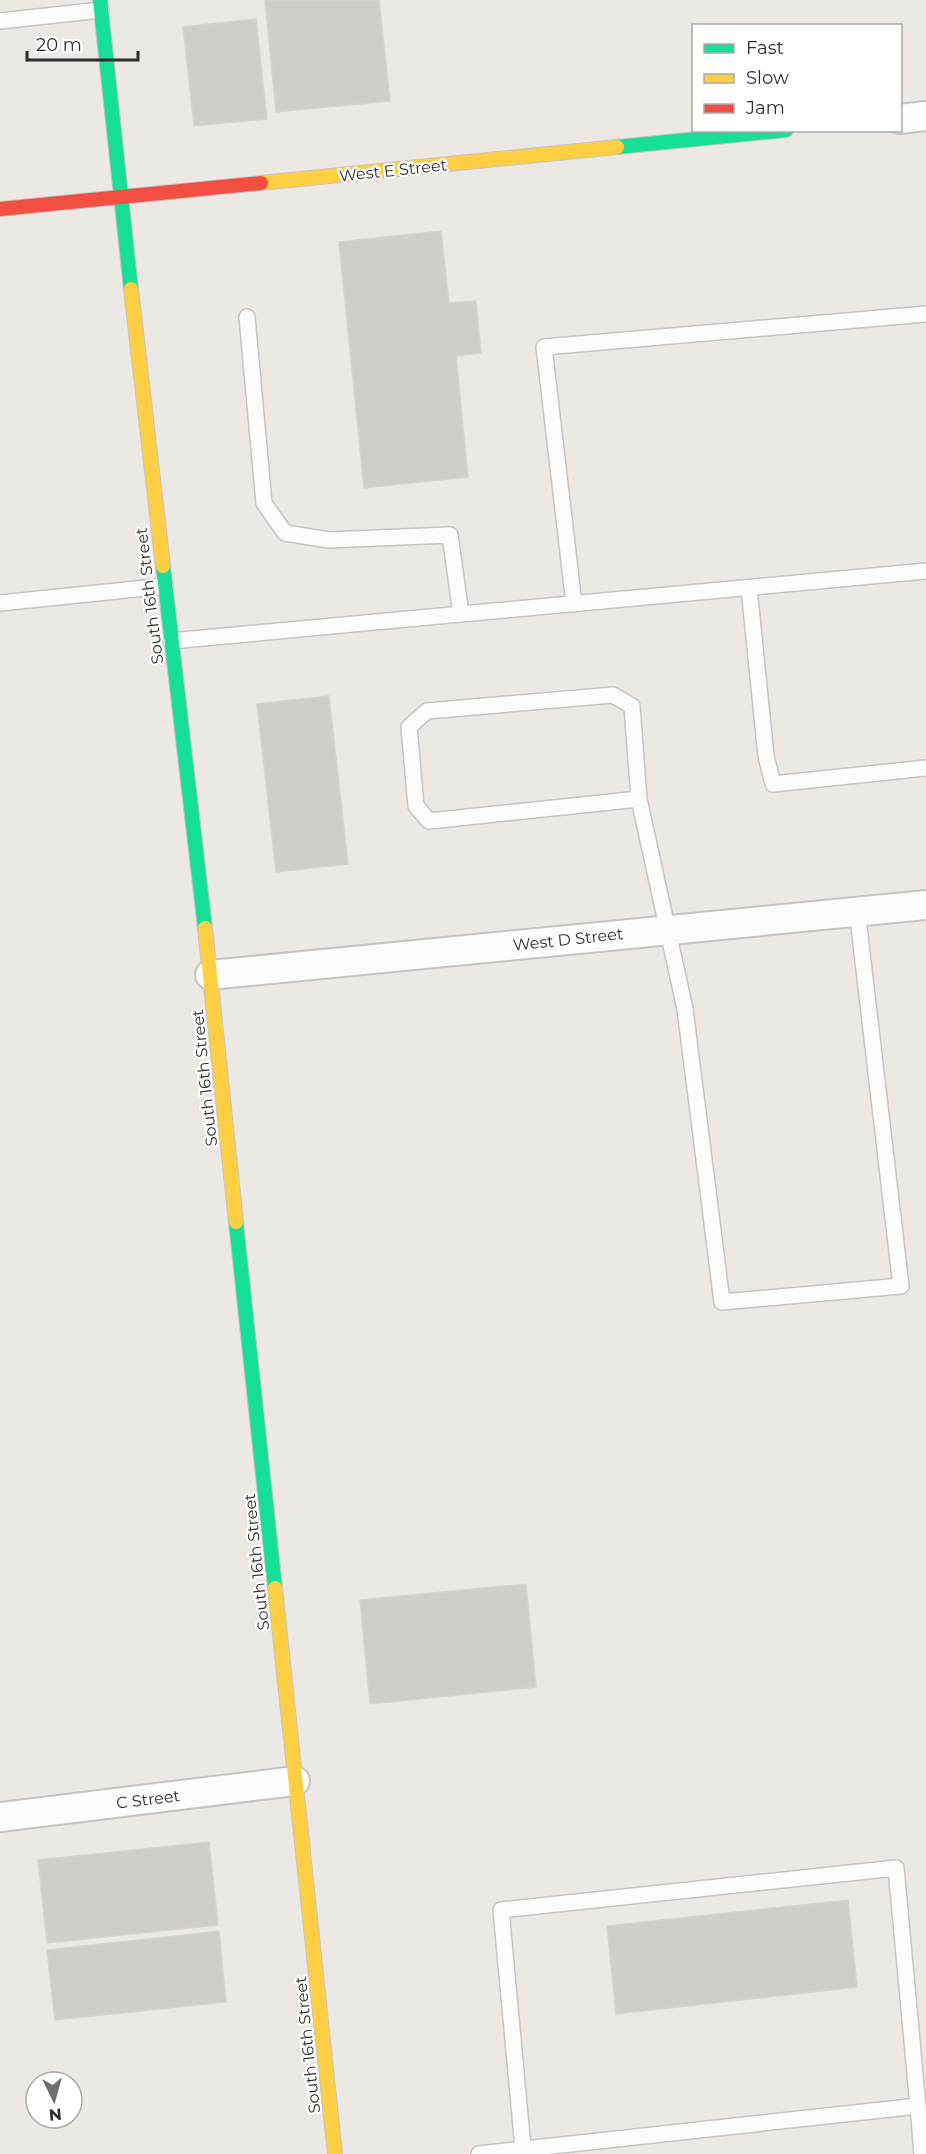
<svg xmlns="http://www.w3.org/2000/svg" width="926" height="2154" viewBox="0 0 926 2154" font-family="Montserrat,sans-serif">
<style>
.building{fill:#d1ceca;stroke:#d7d4d0;stroke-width:1.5}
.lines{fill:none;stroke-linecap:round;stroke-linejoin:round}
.lane-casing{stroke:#c5c4c4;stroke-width:18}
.street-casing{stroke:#c5c4c4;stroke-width:32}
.fast-casing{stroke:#c5c4c4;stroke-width:16}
.slow-casing{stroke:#c5c4c4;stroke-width:16}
.jam-casing{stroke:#c5c4c4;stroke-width:16}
.lane{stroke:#fcfcfb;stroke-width:15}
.street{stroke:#fcfcfb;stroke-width:28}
.fast{stroke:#16e098;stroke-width:14}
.slow{stroke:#ffcf43;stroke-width:14}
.jam{stroke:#f24e42;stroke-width:14}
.labels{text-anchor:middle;stroke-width:4.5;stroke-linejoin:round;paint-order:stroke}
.street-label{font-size:16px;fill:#2d2d2d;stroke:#fff}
</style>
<rect width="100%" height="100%" fill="#ece8e4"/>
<g class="building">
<path d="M 265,0 L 379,0 L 390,101 L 276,112 Z"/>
<path d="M 256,19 L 267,119 L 194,126 L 183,27 Z"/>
<path d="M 441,231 L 449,303 L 476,301 L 481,353 L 456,356 L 468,477 L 364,488 L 339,242 Z"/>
<path d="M 329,696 L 348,864 L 276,872 L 257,704 Z"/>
<path d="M 526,1584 L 536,1687 L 370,1704 L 360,1600 Z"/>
<path d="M 209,1842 L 218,1925 L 47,1943 L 38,1860 Z"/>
<path d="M 848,1900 L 857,1987 L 616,2014 L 607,1926 Z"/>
<path d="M 219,1931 L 226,2002 L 55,2020 L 47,1950 Z"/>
</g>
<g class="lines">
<defs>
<g id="lane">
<path d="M 0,21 L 101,10"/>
<path d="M 247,317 L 264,503 L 285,533 L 329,540 L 450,535 L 461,614"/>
<path d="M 749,588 L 766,756 L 773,784 L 926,768"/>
<path d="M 0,603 L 165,586"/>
<path d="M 574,604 L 544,347 L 926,314"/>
<path d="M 171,641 L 926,571"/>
<path d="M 639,799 L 429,821 L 416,806 L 409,727 L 427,711 L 613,695 L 632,706 L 639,799 L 685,1009 L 722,1302 L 901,1286 L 857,910"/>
<path d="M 918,2106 L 922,2154"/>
<path d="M 479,2154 L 918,2106 L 896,1868 L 501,1910 L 523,2148"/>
</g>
<g id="street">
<path d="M 900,119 L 926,116"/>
<path d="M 210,975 L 926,905"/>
<path d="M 0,1817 L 295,1781"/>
</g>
<g id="fast">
<path d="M 100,0 L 131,289"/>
<path d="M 617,147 L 786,130"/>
<path d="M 163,566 L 205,928"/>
<path d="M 236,1222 L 275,1588"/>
</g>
<g id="slow">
<path d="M 261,183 L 617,147"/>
<path d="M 131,289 L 163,566"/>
<path d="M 205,928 L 236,1222"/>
<path d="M 275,1588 L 335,2154"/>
</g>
<path id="jam" d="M 0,209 L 261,183"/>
</defs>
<use href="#lane" class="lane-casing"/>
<use href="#street" class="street-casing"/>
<use href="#fast" class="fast-casing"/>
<use href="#slow" class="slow-casing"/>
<use href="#jam" class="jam-casing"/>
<use href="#lane" class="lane"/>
<use href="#street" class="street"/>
<use href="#fast" class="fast"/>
<use href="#slow" class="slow"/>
<use href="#jam" class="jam"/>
</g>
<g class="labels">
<g class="street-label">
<text transform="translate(393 170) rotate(-6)" y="6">West E Street</text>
<text transform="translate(149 596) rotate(-97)" y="6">South 16th Street</text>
<text transform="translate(568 939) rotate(-6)" y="6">West D Street</text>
<text transform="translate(204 1078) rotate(-96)" y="6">South 16th Street</text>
<text transform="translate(256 1562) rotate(-96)" y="6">South 16th Street</text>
<text transform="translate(148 1799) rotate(-7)" y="6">C Street</text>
<text transform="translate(307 2045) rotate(-96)" y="6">South 16th Street</text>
</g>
</g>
<rect x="692" y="24" width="210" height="108" fill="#ffffff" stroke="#ababab" stroke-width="1.5"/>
<rect x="704" y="44" width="30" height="9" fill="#16e098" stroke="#ababab" stroke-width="1.5"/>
<text x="746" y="54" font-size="18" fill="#2d2d2d">Fast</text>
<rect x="704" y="74" width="30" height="9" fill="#ffcf43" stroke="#ababab" stroke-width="1.5"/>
<text x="746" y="84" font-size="18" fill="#2d2d2d">Slow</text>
<rect x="704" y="104" width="30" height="9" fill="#f24e42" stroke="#ababab" stroke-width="1.5"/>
<text x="746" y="114" font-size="18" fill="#2d2d2d">Jam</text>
<g transform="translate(54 2100) rotate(175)"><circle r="28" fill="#ffffff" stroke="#ababab" stroke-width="1.5"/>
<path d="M0-4.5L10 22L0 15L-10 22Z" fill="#706e6d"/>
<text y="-9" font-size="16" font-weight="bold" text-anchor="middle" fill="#2d2d2d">N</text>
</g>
<path d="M27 51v9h111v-9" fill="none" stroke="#2d2d2d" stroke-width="3"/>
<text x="36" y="51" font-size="18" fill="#2d2d2d" stroke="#ffffff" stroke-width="4.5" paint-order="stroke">20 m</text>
</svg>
